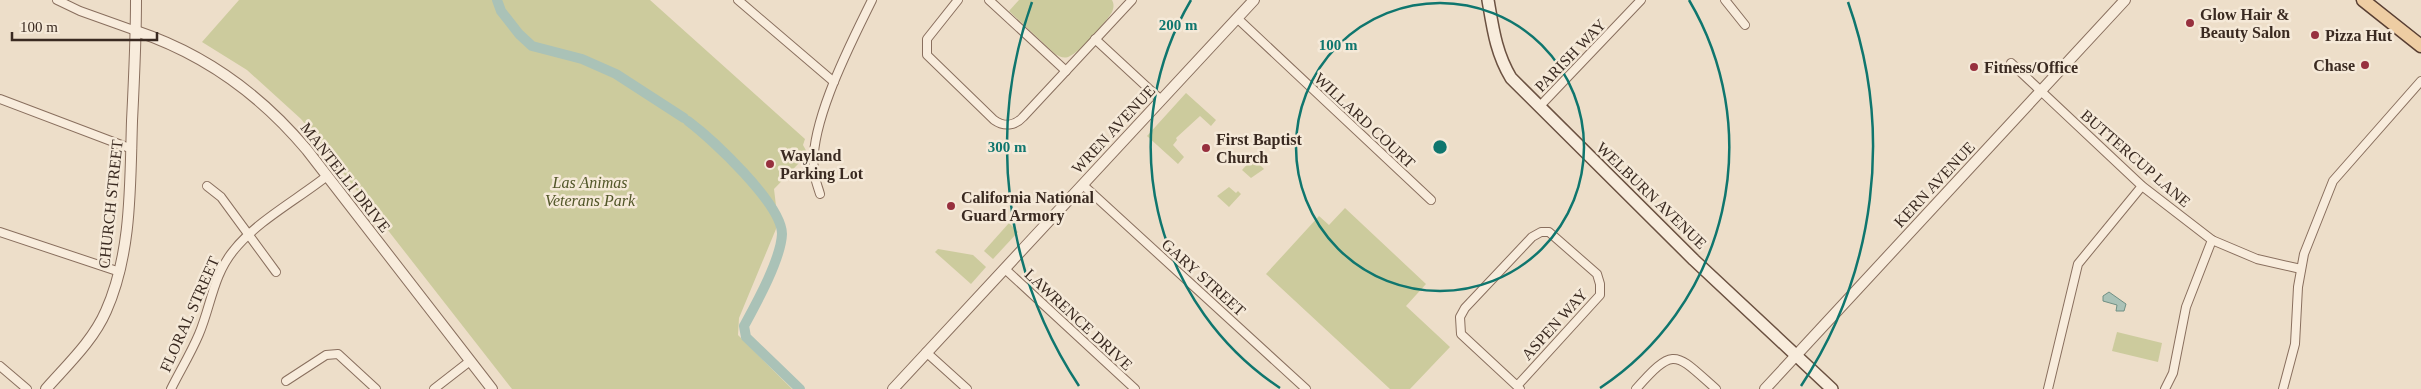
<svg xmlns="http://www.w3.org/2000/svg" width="2421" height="389" viewBox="0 0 2421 389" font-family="Georgia,serif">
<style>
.green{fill:#cccb9d}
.water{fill:#aac2b7;stroke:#709084}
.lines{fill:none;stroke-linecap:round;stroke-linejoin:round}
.canal{stroke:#aac2b7;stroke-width:10}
.minor-casing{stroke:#896f5e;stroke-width:10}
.tertiary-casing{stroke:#896f5e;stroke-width:12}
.secondary-casing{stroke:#6b5141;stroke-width:14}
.primary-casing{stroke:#583e32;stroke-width:15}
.minor{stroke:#f8ecdc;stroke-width:8}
.tertiary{stroke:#f8ecdc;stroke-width:10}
.secondary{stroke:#f8ecdc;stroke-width:11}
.primary{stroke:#eecda3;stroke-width:12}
.ring{fill:none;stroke:#0f766e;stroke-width:2.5}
.poi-dot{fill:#97303e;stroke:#f5e9d8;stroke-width:2}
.labels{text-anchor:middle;stroke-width:5;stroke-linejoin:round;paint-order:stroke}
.poi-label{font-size:16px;font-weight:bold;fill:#3a2a21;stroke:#f5e9d8;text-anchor:start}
.street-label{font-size:16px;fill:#3a2a21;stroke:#f5e9d8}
.park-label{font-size:16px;font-style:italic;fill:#515628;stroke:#f5e9d8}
.centre{fill:#0f766e;stroke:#f5e9d8;stroke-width:2.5}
.ring-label{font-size:15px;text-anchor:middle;font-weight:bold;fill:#0f766e;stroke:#f5e9d8;stroke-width:5;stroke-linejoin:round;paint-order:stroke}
</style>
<rect width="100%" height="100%" fill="#eddec9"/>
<g class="green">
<path d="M 239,0 L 650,0 L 805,139 L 803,145 L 809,156 L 808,163 L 800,162 L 774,189 L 777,214 L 776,229 L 739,318 L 738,335 L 792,389 L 512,389 L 301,119 L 247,70 L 202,42 Z"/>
<path d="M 1019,0 L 1112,0 C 1114,4 1114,7 1112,12 C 1108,20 1079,53 1070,56 C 1065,59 1060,57 1055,54 L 1009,11 Z"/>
<path d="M 1186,93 L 1216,120 L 1211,126 L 1200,116 L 1176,138 L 1177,140 L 1173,145 L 1184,157 L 1178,164 L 1147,136 Z"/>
<path d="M 1253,158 L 1264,169 L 1251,178 L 1242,170 Z"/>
<path d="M 1229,187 L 1236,193 L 1238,191 L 1241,194 L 1229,207 L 1217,196 Z"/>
<path d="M 1345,208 L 1426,284 L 1406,306 L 1450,347 L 1410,389 L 1390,389 L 1266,274 L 1319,216 L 1329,225 Z"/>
<path d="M 1009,223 L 1018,232 L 993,259 L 984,251 Z"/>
<path d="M 938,249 L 973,255 L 986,267 L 971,284 L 935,252 Z"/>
<path d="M 2117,332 L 2162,343 L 2158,362 L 2112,351 Z"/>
</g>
<path class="water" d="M 2109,292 L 2126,304 L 2124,311 L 2116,311 L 2117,305 L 2103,301 L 2103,296 Z"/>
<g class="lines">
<g class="canal">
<path d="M 497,0 L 501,11 L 519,34 L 532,46 L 582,59 L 616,74 L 684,118"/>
<path d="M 688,121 C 712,139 782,204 782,234 C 781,259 756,304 744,326 L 746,337 L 800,389"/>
</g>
<defs>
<g id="minor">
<path d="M 57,0 L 80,11 L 136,31"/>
<path d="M 738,0 L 834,82"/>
<path d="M 958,0 L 927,39 L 927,55 L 994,120 C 1004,127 1015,126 1023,117 L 1132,0"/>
<path d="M 989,0 L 1066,71"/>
<path d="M 1725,0 L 1745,25"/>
<path d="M 1237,18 L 1431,200"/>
<path d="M 1095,39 L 1161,100"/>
<path d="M 2011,63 L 2142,186 L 2212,240 L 2257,259 L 2301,269"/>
<path d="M 0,99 L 132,149"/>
<path d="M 1539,107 L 1641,0"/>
<path d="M 1083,185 L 1306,389"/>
<path d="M 207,186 L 221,197 L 276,272"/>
<path d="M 820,194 C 818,187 815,180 814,172 C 808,125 851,43 872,0"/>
<path d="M 0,232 L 120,272"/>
<path d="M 1005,269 L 1135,389"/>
<path d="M 926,352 L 967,389"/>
<path d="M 0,366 L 27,389"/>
<path d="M 286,381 L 326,355 L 338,354 L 376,389"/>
<path d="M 1517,386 L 1600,295 L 1600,284 L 1597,274 L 1549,232 L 1541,232 L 1532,237 L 1465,308 L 1460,317 L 1461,334 L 1517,386 L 1520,389"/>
<path d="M 171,389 C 180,371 191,353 199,334 C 211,306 213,275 234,250 C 257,221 298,199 327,176"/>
<path d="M 434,389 L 470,361"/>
<path d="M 1636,389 C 1675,345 1675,353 1716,389"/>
<path d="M 2048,389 L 2078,264 L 2142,186"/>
<path d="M 2165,389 L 2173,373 L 2186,307 L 2212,240"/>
<path d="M 2283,389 L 2295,344 L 2298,287 L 2304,254 L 2333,181 L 2421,81"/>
</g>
<g id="tertiary">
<path d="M 136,31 C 205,54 261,95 307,150 L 492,389"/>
<path d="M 46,389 C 67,365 93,341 106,311 C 132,253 130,184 132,121 C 134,81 136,40 136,0"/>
<path d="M 893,389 L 1254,0"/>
<path d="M 1765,389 L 2125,0"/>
</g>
<path id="secondary" d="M 1488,0 C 1493,29 1496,53 1511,78 L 1694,260 L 1832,389"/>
<path id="primary" d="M 2363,0 L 2421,46"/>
</defs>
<use href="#minor" class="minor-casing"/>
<use href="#tertiary" class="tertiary-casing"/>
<use href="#secondary" class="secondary-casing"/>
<use href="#primary" class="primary-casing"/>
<use href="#minor" class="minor"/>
<use href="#tertiary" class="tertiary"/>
<use href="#secondary" class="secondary"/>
<use href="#primary" class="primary"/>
</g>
<g class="ring">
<circle cx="1440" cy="147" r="144"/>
<path d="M1280 388A289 289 0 0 1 1191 0M1689 0A289 289 0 0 1 1600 388"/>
<path d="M1079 386A433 433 0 0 1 1032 2M1848 2A433 433 0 0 1 1801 386"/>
</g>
<g class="poi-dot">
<circle cx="2190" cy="23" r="5"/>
<circle cx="2315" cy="35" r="5"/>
<circle cx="2365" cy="65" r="5"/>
<circle cx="1974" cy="67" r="5"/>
<circle cx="1206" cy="148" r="5"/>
<circle cx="770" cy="164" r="5"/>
<circle cx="951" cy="206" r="5"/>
</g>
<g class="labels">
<g class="poi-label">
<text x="2200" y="20">Glow Hair &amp;<tspan x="2200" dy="18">Beauty Salon</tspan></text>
<text x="2325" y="41">Pizza Hut</text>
<text x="2355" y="71" text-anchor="end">Chase</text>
<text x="1984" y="73">Fitness/Office</text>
<text x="1216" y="145">First Baptist<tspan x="1216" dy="18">Church</tspan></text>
<text x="780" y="161">Wayland<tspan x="780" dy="18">Parking Lot</tspan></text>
<text x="961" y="203">California National<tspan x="961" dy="18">Guard Armory</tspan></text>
</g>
<g class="street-label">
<text transform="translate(1570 55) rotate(-46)" y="6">PARISH WAY</text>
<text transform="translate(1365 120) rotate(43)" y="6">WILLARD COURT</text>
<text transform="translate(1113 129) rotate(-47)" y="6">WREN AVENUE</text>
<text transform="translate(2136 158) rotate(41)" y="6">BUTTERCUP LANE</text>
<text transform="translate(346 177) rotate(52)" y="6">MANTELLI DRIVE</text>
<text transform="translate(1934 184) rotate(-47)" y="6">KERN AVENUE</text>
<text transform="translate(1652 195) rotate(44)" y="6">WELBURN AVENUE</text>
<text transform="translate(110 204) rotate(-84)" y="6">CHURCH STREET</text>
<text transform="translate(1204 277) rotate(42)" y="6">GARY STREET</text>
<text transform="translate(189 314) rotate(-66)" y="6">FLORAL STREET</text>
<text transform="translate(1079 319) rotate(43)" y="6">LAWRENCE DRIVE</text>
<text transform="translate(1554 324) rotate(-48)" y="6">ASPEN WAY</text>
</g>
<g class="park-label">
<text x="590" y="188">Las Animas<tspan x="590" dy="18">Veterans Park</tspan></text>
</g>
</g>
<circle cx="1440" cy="147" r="8" class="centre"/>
<g class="ring-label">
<text x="1178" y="30">200 m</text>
<text x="1338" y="50">100 m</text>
<text x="1007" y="152">300 m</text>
</g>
<path d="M12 32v8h145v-8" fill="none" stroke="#3a2a21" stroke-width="2.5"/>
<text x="20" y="32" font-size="15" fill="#3a2a21" stroke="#f5e9d8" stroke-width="4" paint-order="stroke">100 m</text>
</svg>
